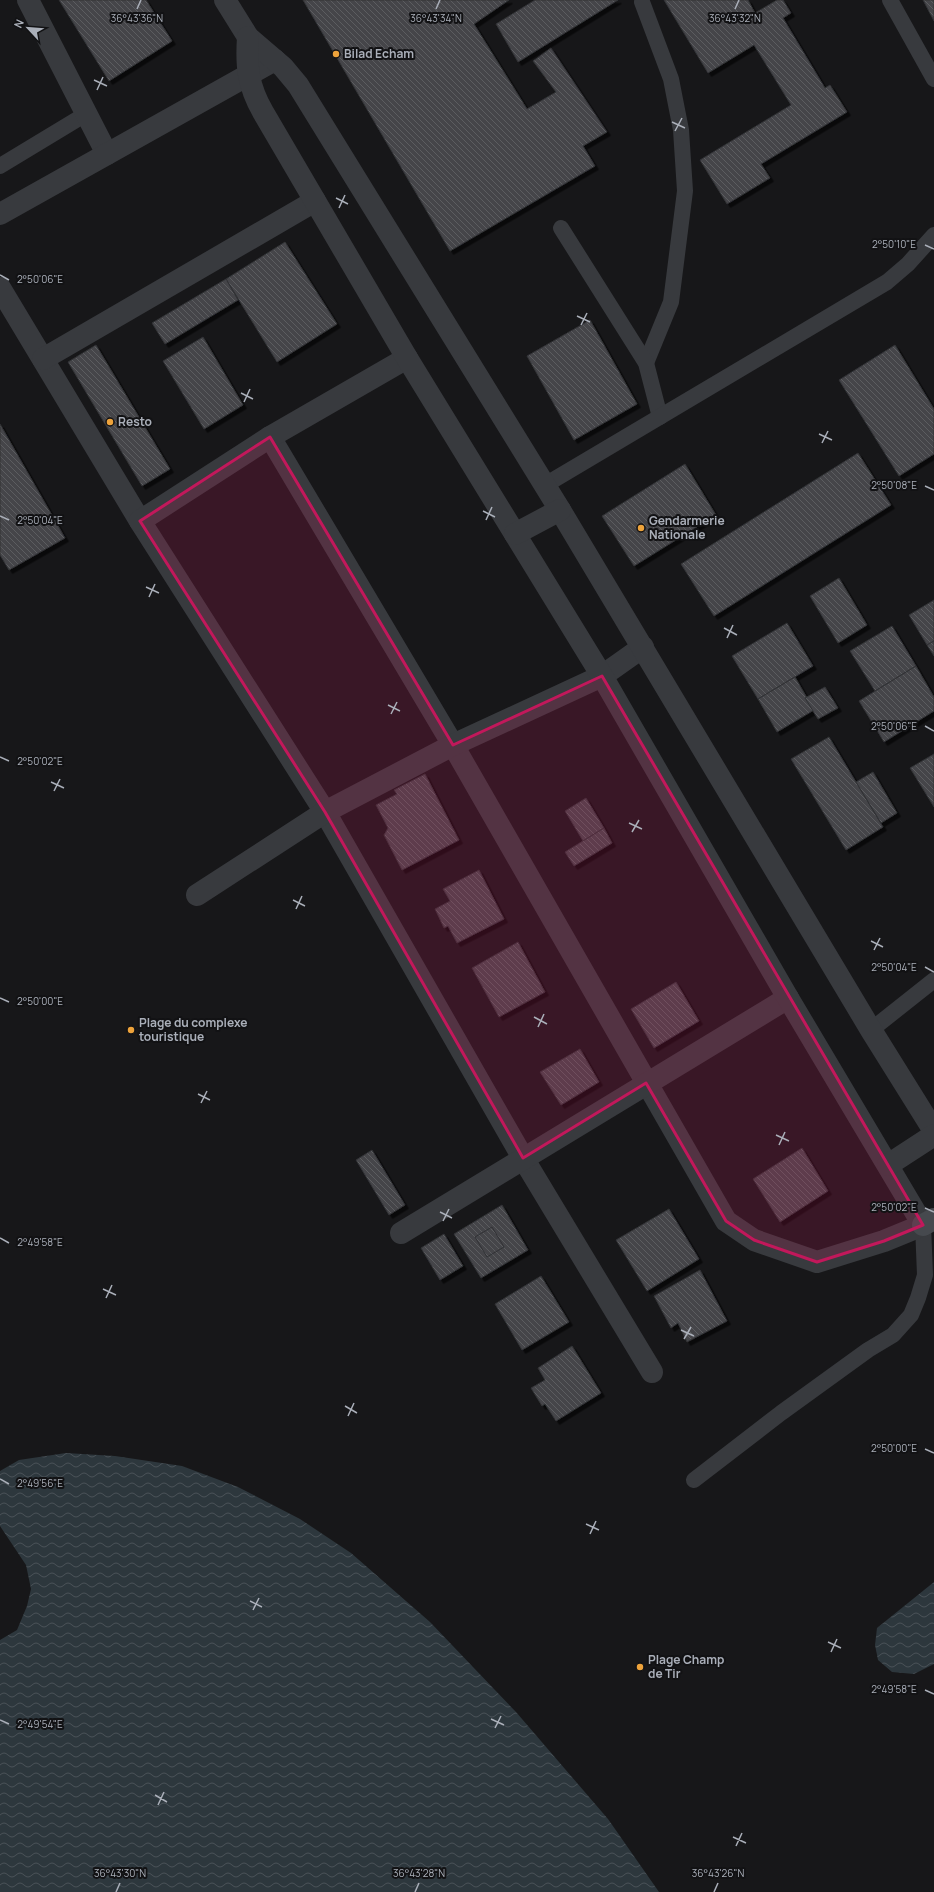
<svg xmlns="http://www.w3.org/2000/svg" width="934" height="1892" viewBox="0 0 934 1892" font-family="Manrope,sans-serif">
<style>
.water{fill:url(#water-waves)}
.building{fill:url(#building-back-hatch);stroke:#313235;filter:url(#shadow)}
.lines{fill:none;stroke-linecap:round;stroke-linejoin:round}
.service{stroke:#383a3e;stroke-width:16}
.minor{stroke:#383a3e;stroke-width:22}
.tertiary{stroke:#383a3e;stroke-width:22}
.secondary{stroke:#46494e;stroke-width:22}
.marked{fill:#c2185b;fill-opacity:0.2;stroke:#c2185b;stroke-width:3;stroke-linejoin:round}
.ticks{fill:none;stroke:#aaafb9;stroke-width:1.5}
.poi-dot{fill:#eea33b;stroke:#121214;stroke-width:1.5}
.labels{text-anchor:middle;stroke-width:4;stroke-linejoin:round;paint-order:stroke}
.poi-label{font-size:12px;font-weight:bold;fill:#aaafb9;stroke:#121214;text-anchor:start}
.ticks-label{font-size:10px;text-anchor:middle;fill:#aaafb9;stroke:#121214;stroke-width:4;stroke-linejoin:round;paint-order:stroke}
</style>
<defs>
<pattern id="water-waves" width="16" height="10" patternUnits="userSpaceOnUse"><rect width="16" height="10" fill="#2d373d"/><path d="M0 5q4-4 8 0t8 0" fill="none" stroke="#495157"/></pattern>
<pattern id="building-back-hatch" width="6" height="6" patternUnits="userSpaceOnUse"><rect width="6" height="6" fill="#444549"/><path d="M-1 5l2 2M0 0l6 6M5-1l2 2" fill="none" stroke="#5c5d61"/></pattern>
<filter id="shadow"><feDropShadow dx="3.5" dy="3.5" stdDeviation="0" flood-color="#0009"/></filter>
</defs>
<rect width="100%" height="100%" fill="#171719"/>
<g class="water">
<path d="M 66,1453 L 115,1456 L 182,1466 L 238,1487 L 300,1519 L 351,1553 L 430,1622 L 516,1712 L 608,1819 L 659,1892 L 0,1892 L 0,1640 L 17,1630 L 27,1606 L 31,1589 L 26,1565 L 0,1526 L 0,1471 L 19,1460 Z"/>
<path d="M 934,1582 L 934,1664 L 914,1674 L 892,1672 L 878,1660 L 875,1645 L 877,1628 Z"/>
</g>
<g class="building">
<path d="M 59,0 L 146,0 L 172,41 L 109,81 Z"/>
<path d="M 303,0 L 509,0 L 474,24 L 527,109 L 556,92 L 533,61 L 551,48 L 607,132 L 583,146 L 595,166 L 450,251 Z"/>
<path d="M 535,0 L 618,0 L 518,62 L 496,24 Z"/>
<path d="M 664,0 L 748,0 L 755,13 L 777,0 L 783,0 L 791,13 L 783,18 L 825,88 L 830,85 L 847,112 L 761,164 L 770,178 L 727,204 L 700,160 L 791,105 L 754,45 L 708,73 Z"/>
<path d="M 923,0 L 934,0 L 934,21 Z"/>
<path d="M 285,242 L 337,324 L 277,362 L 226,279 Z"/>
<path d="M 226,279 L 238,300 L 165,344 L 152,323 Z"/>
<path d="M 590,320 L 637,404 L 574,440 L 527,356 Z"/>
<path d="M 203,337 L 243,405 L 204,429 L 163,361 Z"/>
<path d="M 96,345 L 170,469 L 142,486 L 68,362 Z"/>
<path d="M 895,345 L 934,409 L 934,454 L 899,476 L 839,380 Z"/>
<path d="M 0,424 L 65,538 L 9,570 L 0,555 Z"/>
<path d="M 858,453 L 891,505 L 714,616 L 681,564 Z"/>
<path d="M 685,464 L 716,515 L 634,566 L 602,516 Z"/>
<path d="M 839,578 L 867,625 L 838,643 L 810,596 Z"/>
<path d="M 934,600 L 934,641 L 927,645 L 909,615 Z"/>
<path d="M 787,623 L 813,666 L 758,699 L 732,656 Z"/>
<path d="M 892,626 L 916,666 L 875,691 L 850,651 Z"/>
<path d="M 934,641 L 934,656 L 927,645 Z"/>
<path d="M 916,666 L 934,697 L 934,711 L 884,742 L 859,701 Z"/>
<path d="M 795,677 L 814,710 L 777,732 L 758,699 Z"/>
<path d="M 825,687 L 838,708 L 818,719 L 805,698 Z"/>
<path d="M 829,737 L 883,827 L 846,850 L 791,759 Z"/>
<path d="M 934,754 L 934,807 L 910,768 Z"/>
<path d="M 873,772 L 897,813 L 881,823 L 856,782 Z"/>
<path d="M 425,774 L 459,840 L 402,870 L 384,835 L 388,828 L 376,805 L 397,794 L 394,790 Z"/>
<path d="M 586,798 L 604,828 L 583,841 L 565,811 Z"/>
<path d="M 604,828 L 612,843 L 574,866 L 565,852 Z"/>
<path d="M 479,870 L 504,919 L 457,943 L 448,926 L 444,928 L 435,909 L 450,901 L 443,889 Z"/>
<path d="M 518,942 L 545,992 L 499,1017 L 472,968 Z"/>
<path d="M 676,982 L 699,1021 L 654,1048 L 631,1009 Z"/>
<path d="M 580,1049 L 599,1082 L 561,1105 L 540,1072 Z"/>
<path d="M 802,1148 L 828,1191 L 780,1222 L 753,1179 Z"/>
<path d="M 372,1150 L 405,1205 L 389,1215 L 356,1160 Z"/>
<path d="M 502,1205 L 528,1250 L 481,1278 L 454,1234 Z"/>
<path d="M 669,1209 L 699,1259 L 647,1291 L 616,1240 Z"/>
<path d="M 492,1227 L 504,1247 L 487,1257 L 475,1237 Z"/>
<path d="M 444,1234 L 463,1266 L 440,1280 L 421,1248 Z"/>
<path d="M 700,1270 L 727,1321 L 687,1342 L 678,1323 L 671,1328 L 654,1296 Z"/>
<path d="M 541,1276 L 569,1322 L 522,1350 L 495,1304 Z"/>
<path d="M 572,1346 L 601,1393 L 556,1421 L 545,1404 L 542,1406 L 531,1388 L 545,1380 L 538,1368 Z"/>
</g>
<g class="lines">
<g class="service">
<path d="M 890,0 L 934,79"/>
<path d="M 642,2 L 671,79 L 681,130 L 685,191 L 671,302 L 646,363"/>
<path d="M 0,166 L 86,114"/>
<path d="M 561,228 L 646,363 L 660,417"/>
<path d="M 545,485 L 887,282 L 908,264 L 934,235"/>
<path d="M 871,1030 L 934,980"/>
<path d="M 694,1480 L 781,1413 L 868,1350 L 893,1335 L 911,1315 L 918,1298 L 925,1275 L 923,1225"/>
</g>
<g class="minor">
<path d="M 28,0 L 107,154"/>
<path d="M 0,214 L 275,60"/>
<path d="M 0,288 L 140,521 L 325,812 L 523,1158 L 652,1372"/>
<path d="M 43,359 L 315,201"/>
<path d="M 270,437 L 453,745 L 726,1221 L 754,1240 L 817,1262 L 884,1241 L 923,1225"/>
<path d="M 140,521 L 270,437 L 407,358"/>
<path d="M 197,895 L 325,812 L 453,745 L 602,676 L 643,647"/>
<path d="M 401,1233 L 788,998"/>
</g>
<g class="tertiary">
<path d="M 225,0 L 248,37 L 283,67 L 298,85 L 560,510 L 871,1030 L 934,1131"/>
<path d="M 248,37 C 246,66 248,86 263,112 L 407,358 L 602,676 L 788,998 L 923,1225"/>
<path d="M 515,534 L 560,510"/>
<path d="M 888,1165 L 934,1135"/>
</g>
<path class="secondary" d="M 923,1225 L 934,1219"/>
</g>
<path class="marked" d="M 270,437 L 453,745 L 602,676 L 923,1225 L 884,1241 L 817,1262 L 754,1240 L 726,1221 L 646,1083 L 523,1158 L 325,812 L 140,521 Z"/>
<path class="ticks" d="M 137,9 L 141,0M 436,9 L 440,0M 735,9 L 739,0M 94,80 L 107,86M 97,90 L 103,77M 672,122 L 685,128M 675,131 L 682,118M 336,198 L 348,204M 339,208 L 345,195M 925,245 L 934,249M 0,275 L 9,280M 577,316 L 590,322M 581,325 L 587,313M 241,393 L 253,399M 244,402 L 250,389M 819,434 L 832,440M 822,443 L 828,431M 925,486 L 934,490M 483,511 L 495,517M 0,516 L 9,520M 486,520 L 492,507M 146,587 L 159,593M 149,597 L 155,584M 724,628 L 737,635M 727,638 L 733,625M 388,705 L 400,711M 391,714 L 397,702M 925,726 L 934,731M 0,757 L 9,761M 51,782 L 64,788M 54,791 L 60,779M 629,823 L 642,829M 632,832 L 639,820M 293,900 L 305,906M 296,909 L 302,896M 871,941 L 883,947M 874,950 L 880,938M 925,967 L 934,972M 0,998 L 9,1002M 534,1017 L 547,1024M 538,1027 L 544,1014M 198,1094 L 210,1100M 201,1103 L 207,1091M 776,1135 L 789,1141M 779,1145 L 785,1132M 925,1208 L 934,1212M 440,1212 L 452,1218M 443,1221 L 449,1209M 0,1238 L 9,1243M 103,1289 L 116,1295M 106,1298 L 112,1285M 681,1330 L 694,1336M 684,1339 L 691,1327M 345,1406 L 357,1413M 348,1416 L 354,1403M 925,1449 L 934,1453M 0,1479 L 9,1484M 586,1524 L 599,1530M 590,1534 L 596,1521M 250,1601 L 262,1607M 253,1610 L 259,1598M 828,1642 L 841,1648M 831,1652 L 837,1639M 925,1690 L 934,1694M 491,1719 L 504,1725M 0,1720 L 9,1724M 495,1728 L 501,1716M 155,1795 L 167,1802M 158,1805 L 164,1792M 733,1837 L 746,1843M 736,1846 L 742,1833M 116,1892 L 120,1883M 415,1892 L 419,1883M 714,1892 L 718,1883"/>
<g class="poi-dot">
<circle cx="336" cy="54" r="4"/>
<circle cx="110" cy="422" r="4"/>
<circle cx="641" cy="528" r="4"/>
<circle cx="131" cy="1030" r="4"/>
<circle cx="640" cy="1667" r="4"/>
</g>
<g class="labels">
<g class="poi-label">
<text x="344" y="58">Bilad Echam</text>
<text x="118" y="426">Resto</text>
<text x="649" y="525">Gendarmerie<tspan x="649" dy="14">Nationale</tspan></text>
<text x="139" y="1027">Plage du complexe<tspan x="139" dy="14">touristique</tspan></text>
<text x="648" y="1664">Plage Champ<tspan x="648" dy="14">de Tir</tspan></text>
</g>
</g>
<g class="ticks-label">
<text x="137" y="22">36°43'36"N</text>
<text x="436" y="22">36°43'34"N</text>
<text x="735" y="22">36°43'32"N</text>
<text x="894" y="248">2°50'10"E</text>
<text x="40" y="283">2°50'06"E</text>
<text x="894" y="489">2°50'08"E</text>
<text x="40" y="524">2°50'04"E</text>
<text x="894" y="730">2°50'06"E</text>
<text x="40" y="765">2°50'02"E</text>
<text x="894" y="971">2°50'04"E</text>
<text x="40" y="1005">2°50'00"E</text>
<text x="894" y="1211">2°50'02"E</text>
<text x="40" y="1246">2°49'58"E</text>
<text x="894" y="1452">2°50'00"E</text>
<text x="40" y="1487">2°49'56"E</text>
<text x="894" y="1693">2°49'58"E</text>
<text x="40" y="1728">2°49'54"E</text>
<text x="120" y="1877">36°43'30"N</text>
<text x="419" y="1877">36°43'28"N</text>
<text x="718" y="1877">36°43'26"N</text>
</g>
<g transform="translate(28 28) rotate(296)" stroke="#121214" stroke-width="3" paint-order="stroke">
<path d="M0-3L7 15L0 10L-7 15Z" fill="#aaafb9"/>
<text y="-6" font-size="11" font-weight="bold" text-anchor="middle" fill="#aaafb9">N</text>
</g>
</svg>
